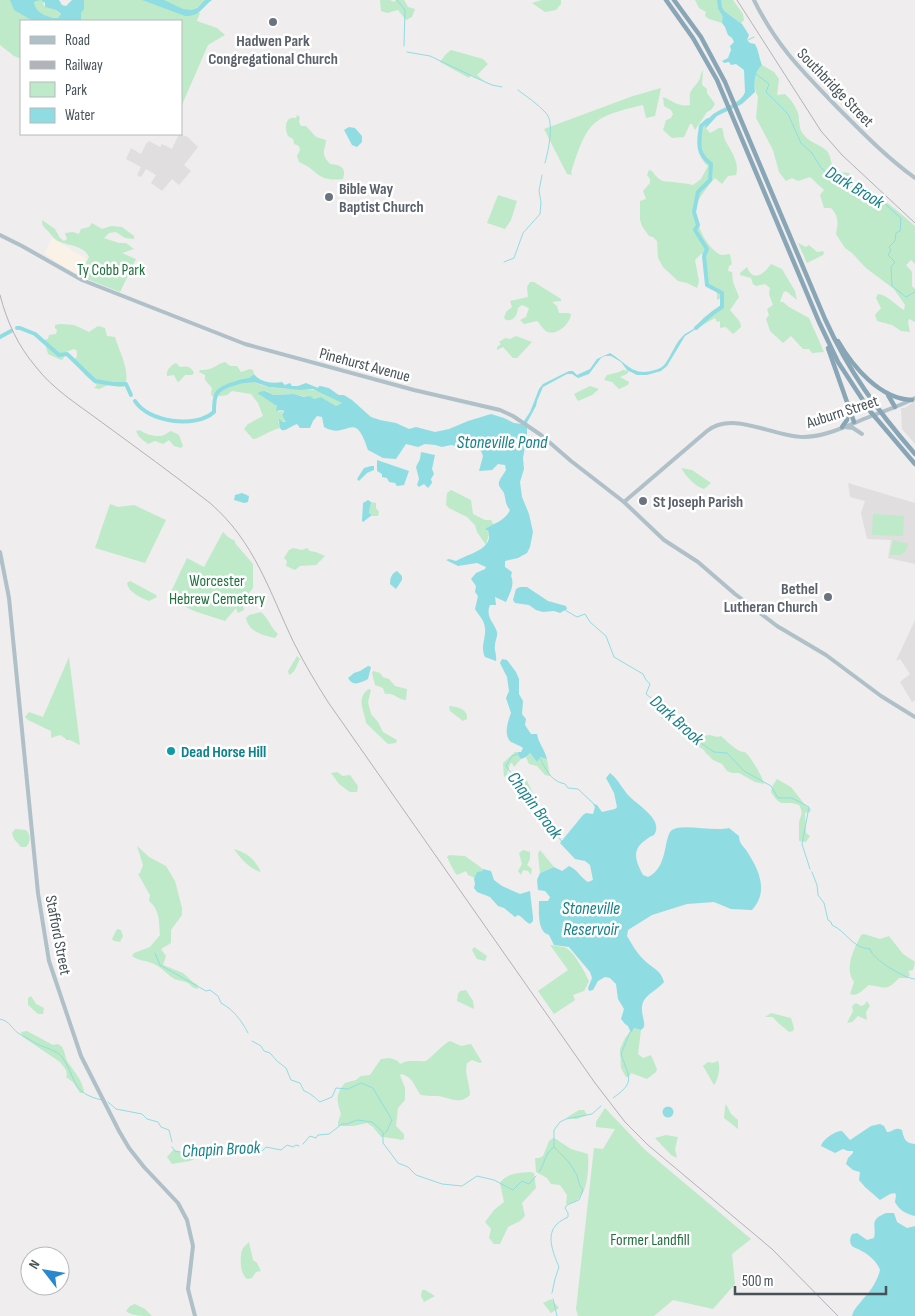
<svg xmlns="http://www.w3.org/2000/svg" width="915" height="1316" viewBox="0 0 915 1316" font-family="'Sofia Sans Condensed',sans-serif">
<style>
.commercial{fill:#faf1e7}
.education{fill:#e0dede}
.green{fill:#beeac9}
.water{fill:#8fdde3}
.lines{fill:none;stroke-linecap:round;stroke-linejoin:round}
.stream{stroke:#8fdde3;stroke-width:1}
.river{stroke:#8fdde3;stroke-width:4}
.major{stroke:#afc0c9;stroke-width:4}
.highway{stroke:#89a6b7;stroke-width:4.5}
.rail{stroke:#b0b3b7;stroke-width:1}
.worship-dot{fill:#6b7280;stroke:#fff;stroke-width:2}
.culture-dot{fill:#0f9aa8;stroke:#fff;stroke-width:2}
.labels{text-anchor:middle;stroke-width:5;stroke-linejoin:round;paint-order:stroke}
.worship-label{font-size:16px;font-weight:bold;fill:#5b616d;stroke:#fff;text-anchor:start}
.street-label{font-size:16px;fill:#475258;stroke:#fff}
.park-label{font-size:16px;fill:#1f723d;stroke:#fff}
.culture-label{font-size:16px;font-weight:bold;fill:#0d838f;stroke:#fff;text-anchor:start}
.water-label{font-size:18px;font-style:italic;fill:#18828b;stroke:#fff}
</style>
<rect width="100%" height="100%" fill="#efeded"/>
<path class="commercial" d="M 52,238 L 87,259 L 79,276 L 44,254 Z"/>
<g class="education">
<path d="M 179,134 L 188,137 L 198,147 L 184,165 L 191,171 L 179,185 L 172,179 L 162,191 L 151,183 L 156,175 L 146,169 L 141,177 L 137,175 L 141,167 L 126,159 L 131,148 L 141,154 L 147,142 L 148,143 L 149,141 L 160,147 L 162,144 L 172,149 Z"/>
<path d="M 915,401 L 915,444 L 902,429 L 901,408 L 905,408 Z"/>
<path d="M 848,483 L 915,503 L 915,564 L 888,558 L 891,540 L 867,539 L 861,513 L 865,501 L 850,497 Z"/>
<path d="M 915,620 L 915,700 L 912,702 L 900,682 L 910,674 L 900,659 L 896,661 Z"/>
</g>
<g class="green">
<path d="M 0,0 L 44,0 L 43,1 L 44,6 L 56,10 L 61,15 L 58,18 L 48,17 L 53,21 L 21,21 L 21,59 L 14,56 L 0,45 Z"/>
<path d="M 73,0 L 206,0 L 194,10 L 200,13 L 197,21 L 217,28 L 225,35 L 208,45 L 181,107 L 181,21 L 57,21 Z"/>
<path d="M 380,0 L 390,0 L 394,2 L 396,0 L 404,0 L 408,7 L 415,9 L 412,17 L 406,20 L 398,10 L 387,13 L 381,11 Z"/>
<path d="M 542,0 L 561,0 L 561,4 L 556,10 L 545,12 L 532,3 Z"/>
<path d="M 695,0 L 733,0 L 743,14 L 744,20 L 741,23 L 723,10 L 722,23 L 709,19 L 705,16 L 706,12 L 699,8 Z"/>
<path d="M 451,50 L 483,59 L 488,64 L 477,75 L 485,82 L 471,75 L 469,78 L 440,62 L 446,54 Z"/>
<path d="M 762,65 L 774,72 L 779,79 L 777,95 L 785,94 C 791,100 794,103 798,113 C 800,120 798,129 804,135 C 810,143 820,144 827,151 C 832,157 830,168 837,171 C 840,173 845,172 849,173 L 854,183 L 871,190 L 873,194 C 880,195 908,220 915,226 L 915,264 L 911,260 L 906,265 L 912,272 L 912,286 L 915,289 L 915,322 L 909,319 L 908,322 L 910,332 L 901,331 L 892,325 L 877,321 L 875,315 L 881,308 L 876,298 L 878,294 C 888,295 895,305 904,310 L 905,305 L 894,289 L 866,268 L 852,253 L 845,248 L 836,234 C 838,224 839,216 831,208 L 824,208 L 820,195 L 824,190 L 810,177 L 798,181 L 792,178 L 786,181 L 779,172 L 773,150 L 756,118 L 758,97 C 753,87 752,73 762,65 Z"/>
<path d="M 703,70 L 702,85 L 707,89 L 707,93 L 715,104 L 711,110 L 707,112 L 695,130 L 692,124 L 690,124 L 684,137 L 672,138 L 663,130 L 666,120 L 671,118 L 673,114 L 671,110 L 664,106 L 663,97 C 673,101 678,107 690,105 C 690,90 688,95 698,82 C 701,78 700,74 703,70 Z"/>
<path d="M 661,88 L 655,116 L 646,118 L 643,105 C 590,117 587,123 571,173 L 572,175 L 567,174 L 544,129 L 633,96 Z"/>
<path d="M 297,115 L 300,117 L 299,122 L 301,126 L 306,126 L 316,137 L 326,140 C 325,152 320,153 330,164 C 340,165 347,167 343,179 C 316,182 320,171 299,162 L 297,156 L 300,150 L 299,146 L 294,144 L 293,139 L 288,136 C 285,129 284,116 296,118 Z"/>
<path d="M 703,123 L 705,124 L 705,127 L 710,133 L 719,128 L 722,128 C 724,132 723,136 725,140 C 731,151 740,163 736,175 L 728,176 L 722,184 L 715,178 C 711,182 699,198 697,203 C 692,218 705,246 719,254 C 722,256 726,254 730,254 L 732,264 L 729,266 L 728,271 L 732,272 L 733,282 L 739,297 L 730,310 L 740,322 L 741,327 L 733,334 L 726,327 L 720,328 L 720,321 L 717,322 L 715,318 L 699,327 L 698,326 L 703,318 L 721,305 L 723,299 L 722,297 L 717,300 L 717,291 L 707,286 L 703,254 L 701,254 L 695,260 L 699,281 L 697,288 L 687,283 L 678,281 L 663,267 L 658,258 L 657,241 L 653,237 L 649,236 L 642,226 L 640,220 L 640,201 L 646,199 L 643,191 L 650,183 L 650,179 L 647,175 L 649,170 L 652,171 C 662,185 665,180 680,183 C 685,183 688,184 693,185 L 701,179 L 708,166 C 697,158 693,133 703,123 Z"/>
<path d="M 498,195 L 517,201 L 511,220 L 505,229 L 487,223 Z"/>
<path d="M 42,220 L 55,229 L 60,238 L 64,241 L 67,239 L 65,233 L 73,232 L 79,234 L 81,229 L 89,227 L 92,223 L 102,229 L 111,226 L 122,227 L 134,236 L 134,239 L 125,238 L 116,232 L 109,233 L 104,238 L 119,243 L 126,243 L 134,249 L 122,253 L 136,259 L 120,292 L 79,276 L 89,257 C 84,245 68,246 58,241 C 53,238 51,234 47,230 C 43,226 42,225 42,220 Z"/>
<path d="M 798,243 L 806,247 L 809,245 L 817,252 L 823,251 L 824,253 L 823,255 L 807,263 Z"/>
<path d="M 771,264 L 782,269 L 795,291 L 797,300 L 786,291 L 783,293 L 780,302 L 783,302 L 789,307 L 809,318 L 824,352 L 812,353 L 809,349 L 803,349 L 791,336 L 783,343 L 770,331 L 766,319 L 769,315 L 767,309 L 773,305 L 769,294 L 770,288 L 765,284 L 756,286 L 753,284 L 751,278 L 740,275 L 740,273 L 747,267 C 753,283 764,274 771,264 Z"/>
<path d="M 530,282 L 534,282 L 561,299 L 561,301 L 552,302 L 557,306 L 559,313 L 568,313 L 571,314 C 570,325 555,337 546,331 C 543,329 540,324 537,321 L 524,324 L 520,320 L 526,317 L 529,308 L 522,305 L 518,308 C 517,316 514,321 506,320 L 504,318 L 506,312 L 512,307 L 510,301 L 528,297 L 527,287 Z"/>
<path d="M 61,324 L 74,325 L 89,332 L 98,326 L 105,328 L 107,336 L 115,337 C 119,351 132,374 124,387 L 117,387 L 111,384 L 99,389 L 94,388 L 97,385 L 85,375 L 77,364 L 73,362 L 77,356 L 77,351 L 74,349 L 66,352 L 63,359 L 61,360 L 48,354 L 44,340 L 48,339 L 49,335 L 56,334 L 57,330 L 55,328 L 55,325 Z"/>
<path d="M 516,336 L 532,342 L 517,358 L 513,358 L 503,347 L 497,350 L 497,347 L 501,344 L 499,342 L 505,338 L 510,339 Z"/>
<path d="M 225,362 L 230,366 L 237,366 L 241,372 L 250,369 L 253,370 L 254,374 L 250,379 C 267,392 294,387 314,390 C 318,390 339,401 342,403 L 336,406 L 321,397 L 314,399 L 294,394 L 274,395 L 266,391 L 260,395 L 270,400 L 277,406 L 278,412 L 283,410 L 282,414 L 286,422 L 278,421 L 280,428 C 270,430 259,439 253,439 L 244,429 L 248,424 L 263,416 L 258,403 L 251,394 L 232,391 L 227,395 L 213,397 L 211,394 L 212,388 L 205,380 L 205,375 L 199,372 L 200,370 C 215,370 214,365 225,362 Z"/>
<path d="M 176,363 L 180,367 C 186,366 191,366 194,373 L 192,375 L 185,375 L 179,382 L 177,381 L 174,375 L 167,376 C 166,370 171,365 176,363 Z"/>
<path d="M 623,370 L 629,371 L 627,374 L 620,377 L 629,382 L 628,385 L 619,389 L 612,382 L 604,380 L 607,375 L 619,372 Z"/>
<path d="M 590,386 L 599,389 L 592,395 L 578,401 L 574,394 Z"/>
<path d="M 140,430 C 144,434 158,438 164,435 C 167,434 168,432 171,431 L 179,435 L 183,446 L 181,448 L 174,446 L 169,440 L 163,444 L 155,441 L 148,444 C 143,440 138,437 136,431 Z"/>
<path d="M 681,468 L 692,470 L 711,483 L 704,489 C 695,487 686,476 681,468 Z"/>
<path d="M 451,490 L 471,500 L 473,514 L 485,520 L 491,520 L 494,525 L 486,529 L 489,534 L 486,545 L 477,532 L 475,525 L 467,517 L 449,508 L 446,505 L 447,493 Z"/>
<path d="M 371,502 L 376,503 L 376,508 L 379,512 L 378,516 L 372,516 L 372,515 L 369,513 Z"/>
<path d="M 110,504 L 118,507 L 134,505 L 166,520 L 145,563 L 95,548 Z"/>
<path d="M 873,514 L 904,516 L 903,536 L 872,535 Z"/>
<path d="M 223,532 L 228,537 L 235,541 L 235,543 L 253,564 L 253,588 L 242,602 L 244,610 L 238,613 L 236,608 L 225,621 L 194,611 L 168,598 L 187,558 L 204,567 Z"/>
<path d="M 893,540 L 908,544 L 906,550 L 901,555 L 890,555 Z"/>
<path d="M 293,548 L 302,550 L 307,548 L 310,551 L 316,552 L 325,556 L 316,565 L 300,566 L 295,570 L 286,566 L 287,561 L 284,558 L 289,550 Z"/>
<path d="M 130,581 L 156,595 L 157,597 L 149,601 C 141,598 128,592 127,583 Z"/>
<path d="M 261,612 C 269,619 271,628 278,634 L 275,638 C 263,636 248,631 246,618 L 249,615 Z"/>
<path d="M 297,656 L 300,659 C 296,666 296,672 289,675 L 288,671 Z"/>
<path d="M 69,657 L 80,745 L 70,740 L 66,740 L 65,738 L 60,735 L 51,738 L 51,731 L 28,720 L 25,717 L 29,712 L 43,717 Z"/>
<path d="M 373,671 L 380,673 L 383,677 L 389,679 L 395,686 L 407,689 L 406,700 C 398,700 394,692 385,694 L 383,688 L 375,685 L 372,673 Z"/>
<path d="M 369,689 L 371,690 L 368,702 L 371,714 L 378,722 L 383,732 L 397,740 L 396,743 L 388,744 L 366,723 C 365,712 355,698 369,689 Z"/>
<path d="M 657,702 L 664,707 L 666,712 L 693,733 L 701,736 L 710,735 L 717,737 L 721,736 C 724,739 735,749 740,751 C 745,753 743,750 747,754 C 751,758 764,779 764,784 L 755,782 L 739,773 L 732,773 L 727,771 L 722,764 L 713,760 L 705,752 L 704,750 L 695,744 L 693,740 L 661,718 L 654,707 L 655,703 Z"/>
<path d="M 450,706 C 458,707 468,709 467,719 L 463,721 L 450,711 L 449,707 Z"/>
<path d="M 515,752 L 518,752 L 519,757 L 521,759 L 514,767 L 512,763 L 510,764 L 507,775 L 504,777 L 503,763 Z"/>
<path d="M 530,753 L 537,762 L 540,757 L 547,759 L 550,776 L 545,775 L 537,766 L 529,764 L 526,757 Z"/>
<path d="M 337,772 L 343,776 L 350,775 L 358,786 L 357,792 L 350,792 L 339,784 L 331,773 Z"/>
<path d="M 517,775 L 525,777 L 533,793 L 533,799 L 526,790 L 517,784 Z"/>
<path d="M 777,779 L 791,787 L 806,806 L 811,809 L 810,812 L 805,813 L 806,833 L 810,836 L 806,842 L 799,841 C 799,836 799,830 799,825 C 799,815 805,816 799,805 C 783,799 782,810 771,792 L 773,785 Z"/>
<path d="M 15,829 L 26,830 C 31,835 31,842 26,847 L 21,847 L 14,839 L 12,833 Z"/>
<path d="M 137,846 L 149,857 L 166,866 L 175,881 L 182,908 L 182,915 L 171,930 L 171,943 L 161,949 L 166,956 L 163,965 L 183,973 L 194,983 L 197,984 L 198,989 C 192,988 192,986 188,983 C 183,980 177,981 173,978 C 166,973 162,968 154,964 C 146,960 138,961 132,956 L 134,953 L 150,947 L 160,935 C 159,922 160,910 149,901 L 150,895 L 138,874 L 140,873 L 143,865 Z"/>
<path d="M 234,849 C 247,853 255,859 261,872 C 251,870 240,858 234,849 Z"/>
<path d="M 523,850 L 530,852 L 530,859 L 527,865 L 532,869 L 531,875 L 528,871 L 523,870 L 521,875 L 518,871 L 522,864 L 519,853 Z"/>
<path d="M 540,850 L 554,867 L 540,873 L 538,854 Z"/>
<path d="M 449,855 L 465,856 L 483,869 L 475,878 L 468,875 L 466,871 L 457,875 C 454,872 449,861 447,857 Z"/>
<path d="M 117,929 L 121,930 L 123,936 L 120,942 L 114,941 L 112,939 Z"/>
<path d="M 864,934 L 880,939 L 889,936 L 903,954 L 915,962 L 913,970 L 908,971 L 910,975 L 907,978 L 899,978 C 886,992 886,987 869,985 C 863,989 859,997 850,994 L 854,982 C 844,968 854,949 861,935 Z"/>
<path d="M 550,945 C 555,946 562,946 566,948 C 574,952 585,972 589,981 L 584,991 L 573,995 L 575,1000 L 554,1014 L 538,991 L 568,970 Z"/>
<path d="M 474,947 L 487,956 L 485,961 L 477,959 L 472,950 Z"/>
<path d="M 466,990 L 473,1001 L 474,1009 L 457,1001 L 458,994 L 460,991 Z"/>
<path d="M 31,996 L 36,1004 L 44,1008 L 43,1014 L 38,1014 L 28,1005 L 28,998 Z"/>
<path d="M 867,1001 L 870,1006 L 866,1012 L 867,1020 L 858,1016 L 852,1022 L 847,1023 L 853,1011 L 852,1006 L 856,1003 L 861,1006 L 864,1005 Z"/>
<path d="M 771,1013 L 791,1018 L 794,1028 L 793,1031 L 789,1032 C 784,1027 777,1023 773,1017 L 765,1017 Z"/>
<path d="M 634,1028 L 641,1030 L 638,1054 L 643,1058 L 651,1055 L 657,1069 L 656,1072 L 647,1079 L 631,1073 L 629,1077 L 626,1077 L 621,1068 L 620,1049 L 625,1038 Z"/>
<path d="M 27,1031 L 53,1045 L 57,1044 C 60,1045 62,1046 63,1049 C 65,1052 65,1057 67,1061 C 73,1070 84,1082 84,1093 L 80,1093 L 73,1082 L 66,1077 L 67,1075 L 66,1070 L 60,1062 L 23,1037 L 21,1032 Z"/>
<path d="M 450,1041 L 461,1046 L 471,1044 L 482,1062 L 480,1063 L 472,1060 L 467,1063 C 464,1074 470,1084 470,1095 C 460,1105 451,1098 438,1096 C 433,1096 427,1096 421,1095 C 414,1087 415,1079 402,1074 L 400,1075 L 405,1088 L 405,1100 L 398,1108 L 396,1126 L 404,1134 L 404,1139 L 401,1140 C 398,1139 385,1137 381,1137 L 373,1127 L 367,1123 L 354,1126 L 338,1126 L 338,1122 L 341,1114 C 337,1101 335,1094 345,1083 L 356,1080 L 361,1076 L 370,1075 L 381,1059 L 390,1058 L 398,1061 L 400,1064 C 408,1059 418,1062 426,1061 C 435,1055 440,1046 450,1041 Z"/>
<path d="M 718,1061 C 721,1066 718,1081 714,1085 L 703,1066 L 708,1062 L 713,1063 Z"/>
<path d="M 726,1104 L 731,1114 L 738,1120 L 738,1129 L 724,1118 L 725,1107 Z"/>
<path d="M 605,1108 L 644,1149 L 751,1239 L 732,1254 L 735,1284 L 713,1309 L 673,1300 L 654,1316 L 578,1316 L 576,1309 L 594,1148 L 603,1149 L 615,1129 L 596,1127 L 596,1122 Z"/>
<path d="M 579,1110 L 584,1110 L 587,1115 L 577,1119 L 566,1118 Z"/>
<path d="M 666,1135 L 678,1137 L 675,1149 L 677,1158 L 671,1155 L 655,1138 Z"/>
<path d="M 553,1138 L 556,1139 L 571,1149 L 588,1154 C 589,1171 588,1204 566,1204 L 567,1195 L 560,1185 L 551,1184 L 547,1178 L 536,1172 L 535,1158 L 539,1158 L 543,1156 L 549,1141 Z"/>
<path d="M 173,1150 L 197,1155 L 196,1158 L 190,1161 L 172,1164 L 167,1157 Z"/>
<path d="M 530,1172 L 534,1173 L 536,1188 L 522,1203 L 525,1216 L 520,1221 L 508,1227 L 500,1244 L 494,1244 L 489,1238 L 491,1229 L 485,1222 L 494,1210 L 504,1202 L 500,1183 C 506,1173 520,1173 530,1172 Z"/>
<path d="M 249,1242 L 253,1260 L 257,1263 L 261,1271 L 256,1272 L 252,1278 L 247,1279 C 240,1274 239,1256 243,1248 C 245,1246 247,1244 249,1242 Z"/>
<path d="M 422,1290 L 425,1290 L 435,1296 L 424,1302 L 421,1296 Z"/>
<path d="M 551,1299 L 559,1308 L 551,1313 L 543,1303 Z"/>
<path d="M 135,1304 L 145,1309 L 152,1316 C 143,1316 132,1316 126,1311 L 130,1306 Z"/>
</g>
<g class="water">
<path d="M 10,0 L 40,0 L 34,2 C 35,13 48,18 58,18 L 61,14 L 56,10 L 45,7 L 45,3 L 41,0 L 59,0 L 62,5 L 66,6 L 72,0 L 84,0 L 84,9 L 81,13 L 81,21 L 33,21 L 14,10 Z"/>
<path d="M 142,0 L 164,0 L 183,9 L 192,10 L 197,8 L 205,0 L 212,0 C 201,8 201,16 185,16 Z"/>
<path d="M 723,10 L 742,24 L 749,35 L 747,40 L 750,43 L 755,44 C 759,51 759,58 762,65 C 754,72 754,82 755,92 L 742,104 L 717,116 L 706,128 L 705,127 C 709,106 739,109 745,92 L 744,70 L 736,64 L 731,65 L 729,62 L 724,63 L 722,61 L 728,58 L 731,50 L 730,46 L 734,42 L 732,38 L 728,35 L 725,27 L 722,23 Z"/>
<path d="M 349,127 L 355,128 L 362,136 L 362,142 L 357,147 L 352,145 L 344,130 Z"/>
<path d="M 698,326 L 699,327 L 685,336 L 667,366 L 661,371 L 647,375 L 637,375 L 627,370 L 621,362 L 611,356 L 605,356 L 601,358 L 589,374 L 578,378 L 572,374 L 567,374 L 543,387 L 537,401 L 536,406 L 525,426 L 527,427 L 527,436 L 523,458 L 524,469 L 520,482 L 522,497 L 529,514 L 533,532 L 530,547 L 527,553 L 518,558 L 505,561 L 505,567 L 512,572 L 511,576 C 515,585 510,593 506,602 L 495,597 L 496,605 L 490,605 C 485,617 494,622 497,632 C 498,636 495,641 495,645 C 494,651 497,655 496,661 L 485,657 C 480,647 486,639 485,628 C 484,619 479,616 475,609 L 478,596 L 475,592 L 476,586 L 471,579 L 476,573 L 485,569 L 486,567 L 477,563 L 458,566 L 446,560 L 449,559 L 456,561 C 467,554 495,549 488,531 L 485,529 C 494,523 505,521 510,510 C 505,504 506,500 504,493 C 502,489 498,487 499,482 C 500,478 504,474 506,470 L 505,465 L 498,464 L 492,470 L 479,471 L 483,456 L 479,446 L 469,445 L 460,447 L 451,445 L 442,447 L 435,445 L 425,444 L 418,447 L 406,444 L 396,459 L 383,458 L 368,450 C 354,407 348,441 324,427 L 322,417 L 317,416 L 313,421 L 310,428 L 300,428 L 297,424 C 288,427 279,439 279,419 L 283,422 L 286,422 L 282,415 L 284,411 L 282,410 L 276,411 L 277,406 C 270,402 266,398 258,394 L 259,392 L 265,391 L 274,395 L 294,394 L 304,397 L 310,396 L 314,399 L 321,397 L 336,406 L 342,403 L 313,389 L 300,390 L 269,387 L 254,382 L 244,383 L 254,374 C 260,382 272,384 282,382 L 285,385 L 290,383 L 292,386 L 298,386 L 306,383 L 335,395 L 344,395 L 352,400 L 371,417 L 380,420 L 396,423 L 409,429 L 416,427 L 435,432 L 449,429 L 468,421 L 491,414 L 504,418 L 514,423 L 522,424 L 530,412 L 539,389 L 543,384 L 569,371 L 573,371 L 577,375 L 590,369 L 597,359 L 610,353 C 627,363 632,377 655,370 C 659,369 663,367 665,364 C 671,356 675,344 682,337 C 686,332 693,330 698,326 Z"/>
<path d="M 421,452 L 435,455 L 432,469 L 434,474 L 431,479 L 432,483 L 428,488 L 424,484 L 419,487 L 417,485 L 419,479 L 416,467 L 420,459 Z"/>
<path d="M 377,460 L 409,471 L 404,485 L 397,486 L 395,483 L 389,482 L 387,478 L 382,477 L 382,474 L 377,471 Z"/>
<path d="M 371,466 L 374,466 L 374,470 L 367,473 L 359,481 L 357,479 L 364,468 Z"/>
<path d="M 242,493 L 249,496 L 248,502 L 244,503 L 234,500 L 235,495 Z"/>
<path d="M 368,500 L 371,502 L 369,513 L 372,515 L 363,522 L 362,521 L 363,503 Z"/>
<path d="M 397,571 L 402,576 L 402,580 L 396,589 L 390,584 C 390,579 391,574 397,571 Z"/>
<path d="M 520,587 L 527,587 L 548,601 L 566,606 L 567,609 L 560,613 L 554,611 L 543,612 L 536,610 L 529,605 L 515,603 L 513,600 L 516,589 Z"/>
<path d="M 502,659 L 507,660 L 516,672 L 519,679 L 519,694 L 523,701 L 522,714 L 526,719 L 525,725 L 531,734 L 537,734 C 538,742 545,750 547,759 L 540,757 L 537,762 L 530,753 L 526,757 L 521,759 L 519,757 L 518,752 L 521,752 L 523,748 C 519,745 515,744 511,742 C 503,735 508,721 511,713 L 506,698 L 509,691 L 507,677 L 500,663 Z"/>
<path d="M 368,666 L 371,667 L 368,679 C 360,683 353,687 348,678 L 354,673 L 360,671 Z"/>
<path d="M 610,773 C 619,780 622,789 630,797 C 639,806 664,820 654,835 C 649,837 647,839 643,842 C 631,852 637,863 643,875 L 648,877 C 669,867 663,837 672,830 C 682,823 713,832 729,828 L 739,836 C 739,844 744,846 748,853 C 759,870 769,892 752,910 L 731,909 L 714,902 L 687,904 L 652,915 L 628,930 L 627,936 C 632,944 636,952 643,959 C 651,968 661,969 664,982 C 656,992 641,995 642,1010 C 642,1016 645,1021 644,1027 L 641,1030 L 634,1028 L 631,1033 L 628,1026 L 625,1024 L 621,1019 L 624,1009 L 618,999 L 616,984 L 610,978 L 605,977 L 598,981 L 593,990 L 589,991 L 588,988 L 592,978 L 590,972 L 569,947 L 554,945 L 549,935 C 537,932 539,911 539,901 L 548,901 L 550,897 L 545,891 L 538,890 L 537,880 L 540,873 L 554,867 L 562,871 L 569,866 C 577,869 581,878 588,882 L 593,880 L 590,865 L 585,861 L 575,859 L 560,843 L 583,815 L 586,813 L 593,814 L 595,807 L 593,804 L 597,805 L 602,812 L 615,809 L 617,807 L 614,793 L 606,778 Z"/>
<path d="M 483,869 L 491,871 L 494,880 L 502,886 L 520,894 L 530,891 L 533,917 L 533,921 L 530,924 C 525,922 523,917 518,915 L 515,917 L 504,908 L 498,906 L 490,897 L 477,892 L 474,888 L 475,884 L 474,879 L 477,872 L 482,871 Z"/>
<circle cx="668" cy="1112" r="5.5"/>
<path d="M 880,1124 L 884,1126 L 887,1132 C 893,1132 895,1126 902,1130 C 904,1139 905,1143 915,1144 L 915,1216 C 906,1214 899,1210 895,1202 L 896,1195 L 895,1193 L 890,1194 L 880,1200 L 865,1187 L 859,1180 L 860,1172 L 853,1170 L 846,1164 L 848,1158 L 853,1153 L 853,1151 L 848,1151 L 843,1149 L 835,1153 L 821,1146 C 823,1139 835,1131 842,1131 L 850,1140 L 871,1126 Z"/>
<path d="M 886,1213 L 894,1213 L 897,1222 L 907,1228 L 915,1226 L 915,1316 L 852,1316 C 854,1308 858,1306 863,1299 C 870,1292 878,1280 880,1270 C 877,1261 868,1254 860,1250 C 858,1249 853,1247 852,1246 C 849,1242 850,1238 852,1234 L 857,1233 L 867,1240 L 874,1238 C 877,1226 868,1220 886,1213 Z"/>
</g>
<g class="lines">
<g class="stream">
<path d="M 397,0 L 405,10 L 404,46"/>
<path d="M 748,40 L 754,37"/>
<path d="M 407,52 L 430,56 L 474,77 L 492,85 L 502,87"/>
<path d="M 756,74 L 769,84 L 766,92 L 788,114 L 801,143 L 811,152 L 822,169 L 845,185 L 884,203 L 901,218 L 900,231 L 896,233 L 895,241 L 889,247 L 891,250 L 888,255 L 895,262 L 891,267 L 892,286 L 906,297 L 915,292"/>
<path d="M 518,90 C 527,97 538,104 546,113 C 555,123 548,151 545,163"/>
<path d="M 504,262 L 514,258 L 523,233 L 540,214 L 541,202 L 539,191 L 542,175"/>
<path d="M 565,610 L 577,617 L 585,614 L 590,622 L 606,636 L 614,657 L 643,674 L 646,680 L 650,684 L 646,694 L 655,701 L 662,712 L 682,730 L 714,752 L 727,753 L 744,771 L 771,786 L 778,798 L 792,798 L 809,807 L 802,844 L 810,869"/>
<path d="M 519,754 L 512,756 L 506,766 L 524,790 L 527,797 L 535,802 L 562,842"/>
<path d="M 539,757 C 546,769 550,781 565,784 L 568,788 L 578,789 L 595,805"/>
<path d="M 812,872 L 817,885 L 818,895 L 824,903 L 828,920 L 831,922 L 832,925 C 847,932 852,948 870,949 C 872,959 905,979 915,979"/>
<path d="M 155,953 L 160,965 L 206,991 L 210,990 L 218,996 L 221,1003 C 234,1010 241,1020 248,1033"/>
<path d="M 0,1019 C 11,1022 10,1027 18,1033 C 23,1036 29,1039 35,1043 C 42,1047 57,1050 62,1057 C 77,1078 70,1093 102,1100"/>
<path d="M 252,1041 L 261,1046 L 264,1051 L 270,1053 L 277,1061 L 286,1068 L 291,1080 L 300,1083 L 304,1091 C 307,1091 317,1099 320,1102 L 332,1097 L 336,1088 L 348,1089 L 361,1083 L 373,1088 L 392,1120 C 389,1126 388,1131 383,1135"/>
<path d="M 613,1098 C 636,1082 629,1078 621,1054 L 630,1032"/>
<path d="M 108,1102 L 116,1109 L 142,1114 L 147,1119 L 158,1122 L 161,1127 L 169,1130 L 172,1142"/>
<path d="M 303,1144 L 310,1136 L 316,1138 L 318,1135 L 329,1134 L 342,1124 L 347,1124 L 357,1120 L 372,1122 L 383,1132 L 383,1143 L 398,1163 L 408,1167 L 416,1175 L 442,1184 L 462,1186 L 477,1176 L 494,1180 L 513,1190 L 522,1181 L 529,1184 L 536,1176"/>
<path d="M 172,1147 L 175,1151 L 189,1154 L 205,1153 L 210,1148 L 216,1152 L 227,1152 C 238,1142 250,1147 262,1151 L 266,1147 L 281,1150 L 287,1145 L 293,1147 L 296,1145 L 299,1146"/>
<path d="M 539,1172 C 545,1163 545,1153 554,1147 L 554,1130 L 560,1122 L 566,1119 L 592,1114 L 601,1106"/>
<path d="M 552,1293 L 555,1279 L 559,1267 C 554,1255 545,1235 557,1224 C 560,1221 564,1219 568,1217 L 568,1213 L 565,1208 L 567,1205 L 579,1200 L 583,1190 C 576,1181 580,1179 575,1172 C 570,1162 562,1155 554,1147"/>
<path d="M 553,1299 L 557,1316"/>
</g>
<g class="river">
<path d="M 719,0 L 720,8 L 725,16"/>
<path d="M 17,328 L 20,328 L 35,334 L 59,355 L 67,354 L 95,381 L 113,384 L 126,384 L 131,395"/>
<path d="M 696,328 L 713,313 L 722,307 L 722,293 L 707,285 L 704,256 L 707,249 L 695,230 L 698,225 L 694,212 L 698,192 L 710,180 L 711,164 C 696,153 699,143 701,126 L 708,120"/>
<path d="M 0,337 L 11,331"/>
<path d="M 320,388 L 328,390 L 338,397"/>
<path d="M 135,401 C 148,422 195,429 214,412 C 214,407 214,400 216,395 C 218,387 241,381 249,380"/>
</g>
<g class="major">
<path d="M 754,0 C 777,47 803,72 838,108 C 863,133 886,157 915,178"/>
<path d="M 0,235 L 22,246 L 82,280 L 245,344 L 414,390 L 500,410 L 513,416 L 541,435 L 571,461 L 624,502 L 664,540 L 698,562 L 735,594 L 777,626 L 826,655 L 881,696 L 915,717"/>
<path d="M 845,427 L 853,428 L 862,434"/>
<path d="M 624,502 L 707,431 C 733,410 773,437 803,437 C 826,437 848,425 869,417 C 884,411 900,406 915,398"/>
<path d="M 0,552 L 9,598 L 38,893 L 49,961 L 81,1056 L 119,1131 L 129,1148 L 144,1167 L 178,1203 L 187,1220 L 193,1246 L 188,1289 L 195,1316"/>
</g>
<g class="highway">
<path d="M 666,0 L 693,38 L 717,80 L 819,322 L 838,362 L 870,411 L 915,464"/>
<path d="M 674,0 L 701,37 L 725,82 L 825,319 C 849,372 877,410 915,454"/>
<path d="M 838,341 C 853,367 880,399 912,400"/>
<path d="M 828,348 L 854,422"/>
<path d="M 888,395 L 895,407"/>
<path d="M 842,427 L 847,420 L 848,409"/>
</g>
<g class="rail">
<path d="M 737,0 L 821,131 L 842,155 L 915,223"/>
<path d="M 0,295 C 7,322 18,346 36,367 C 53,389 77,404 100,421 C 137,448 174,475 210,503 C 255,542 269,591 294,643 C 304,663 316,683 328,702 L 595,1083 L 625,1122 L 648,1145 L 772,1249 L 838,1316"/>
</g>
</g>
<g class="worship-dot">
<circle cx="273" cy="22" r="5"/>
<circle cx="329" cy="197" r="5"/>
<circle cx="643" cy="501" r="5"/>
<circle cx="828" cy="597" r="5"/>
</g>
<circle class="culture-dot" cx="171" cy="751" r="5"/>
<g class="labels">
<g class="worship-label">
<text x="273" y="46" text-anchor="middle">Hadwen Park<tspan x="273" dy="18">Congregational Church</tspan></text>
<text x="339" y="194">Bible Way<tspan x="339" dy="18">Baptist Church</tspan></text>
<text x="653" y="507">St Joseph Parish</text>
<text x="818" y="594" text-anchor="end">Bethel<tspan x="818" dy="18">Lutheran Church</tspan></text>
</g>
<g class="street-label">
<text transform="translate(836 87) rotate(46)" y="6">Southbridge Street</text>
<text transform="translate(365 364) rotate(15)" y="6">Pinehurst Avenue</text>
<text transform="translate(842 411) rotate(-18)" y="6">Auburn Street</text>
<text transform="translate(59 935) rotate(79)" y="6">Stafford Street</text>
</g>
<g class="park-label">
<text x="111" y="275">Ty Cobb Park</text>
<text x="217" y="586">Worcester<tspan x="217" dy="18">Hebrew Cemetery</tspan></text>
<text x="650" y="1245">Former Landfill</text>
</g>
<g class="culture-label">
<text x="181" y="757">Dead Horse Hill</text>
</g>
<g class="water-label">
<text transform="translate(855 187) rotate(31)" y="6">Dark Brook</text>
<text x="502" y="448">Stoneville Pond</text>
<text transform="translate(677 720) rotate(42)" y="6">Dark Brook</text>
<text transform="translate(535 805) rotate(53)" y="6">Chapin Brook</text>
<text x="591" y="914">Stoneville<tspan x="591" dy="21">Reservoir</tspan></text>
<text transform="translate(221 1149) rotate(-3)" y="6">Chapin Brook</text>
</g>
</g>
<rect x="20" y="20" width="162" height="115" fill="#ffffff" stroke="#b5babc"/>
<rect x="30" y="36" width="25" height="8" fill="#afc0c9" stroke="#b5babc"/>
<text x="65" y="45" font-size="15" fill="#475258">Road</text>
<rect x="30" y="61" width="25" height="8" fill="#b0b3b7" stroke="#b5babc"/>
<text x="65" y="70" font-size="15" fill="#475258">Railway</text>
<rect x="30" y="82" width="25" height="15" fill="#beeac9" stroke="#b5babc"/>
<text x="65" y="95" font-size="15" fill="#475258">Park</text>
<rect x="30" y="108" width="25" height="15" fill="#8fdde3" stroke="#b5babc"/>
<text x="65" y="120" font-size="15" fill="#475258">Water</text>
<g transform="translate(45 1271) rotate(301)"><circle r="24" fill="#ffffff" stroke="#b5babc"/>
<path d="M0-4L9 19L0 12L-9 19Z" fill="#2987cd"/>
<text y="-8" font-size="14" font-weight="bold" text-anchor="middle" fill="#475258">N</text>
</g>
<path d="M735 1286v8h151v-8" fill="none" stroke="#475258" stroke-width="2.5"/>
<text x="742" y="1286" font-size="15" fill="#475258" stroke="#ffffff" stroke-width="4" paint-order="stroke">500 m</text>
</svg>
